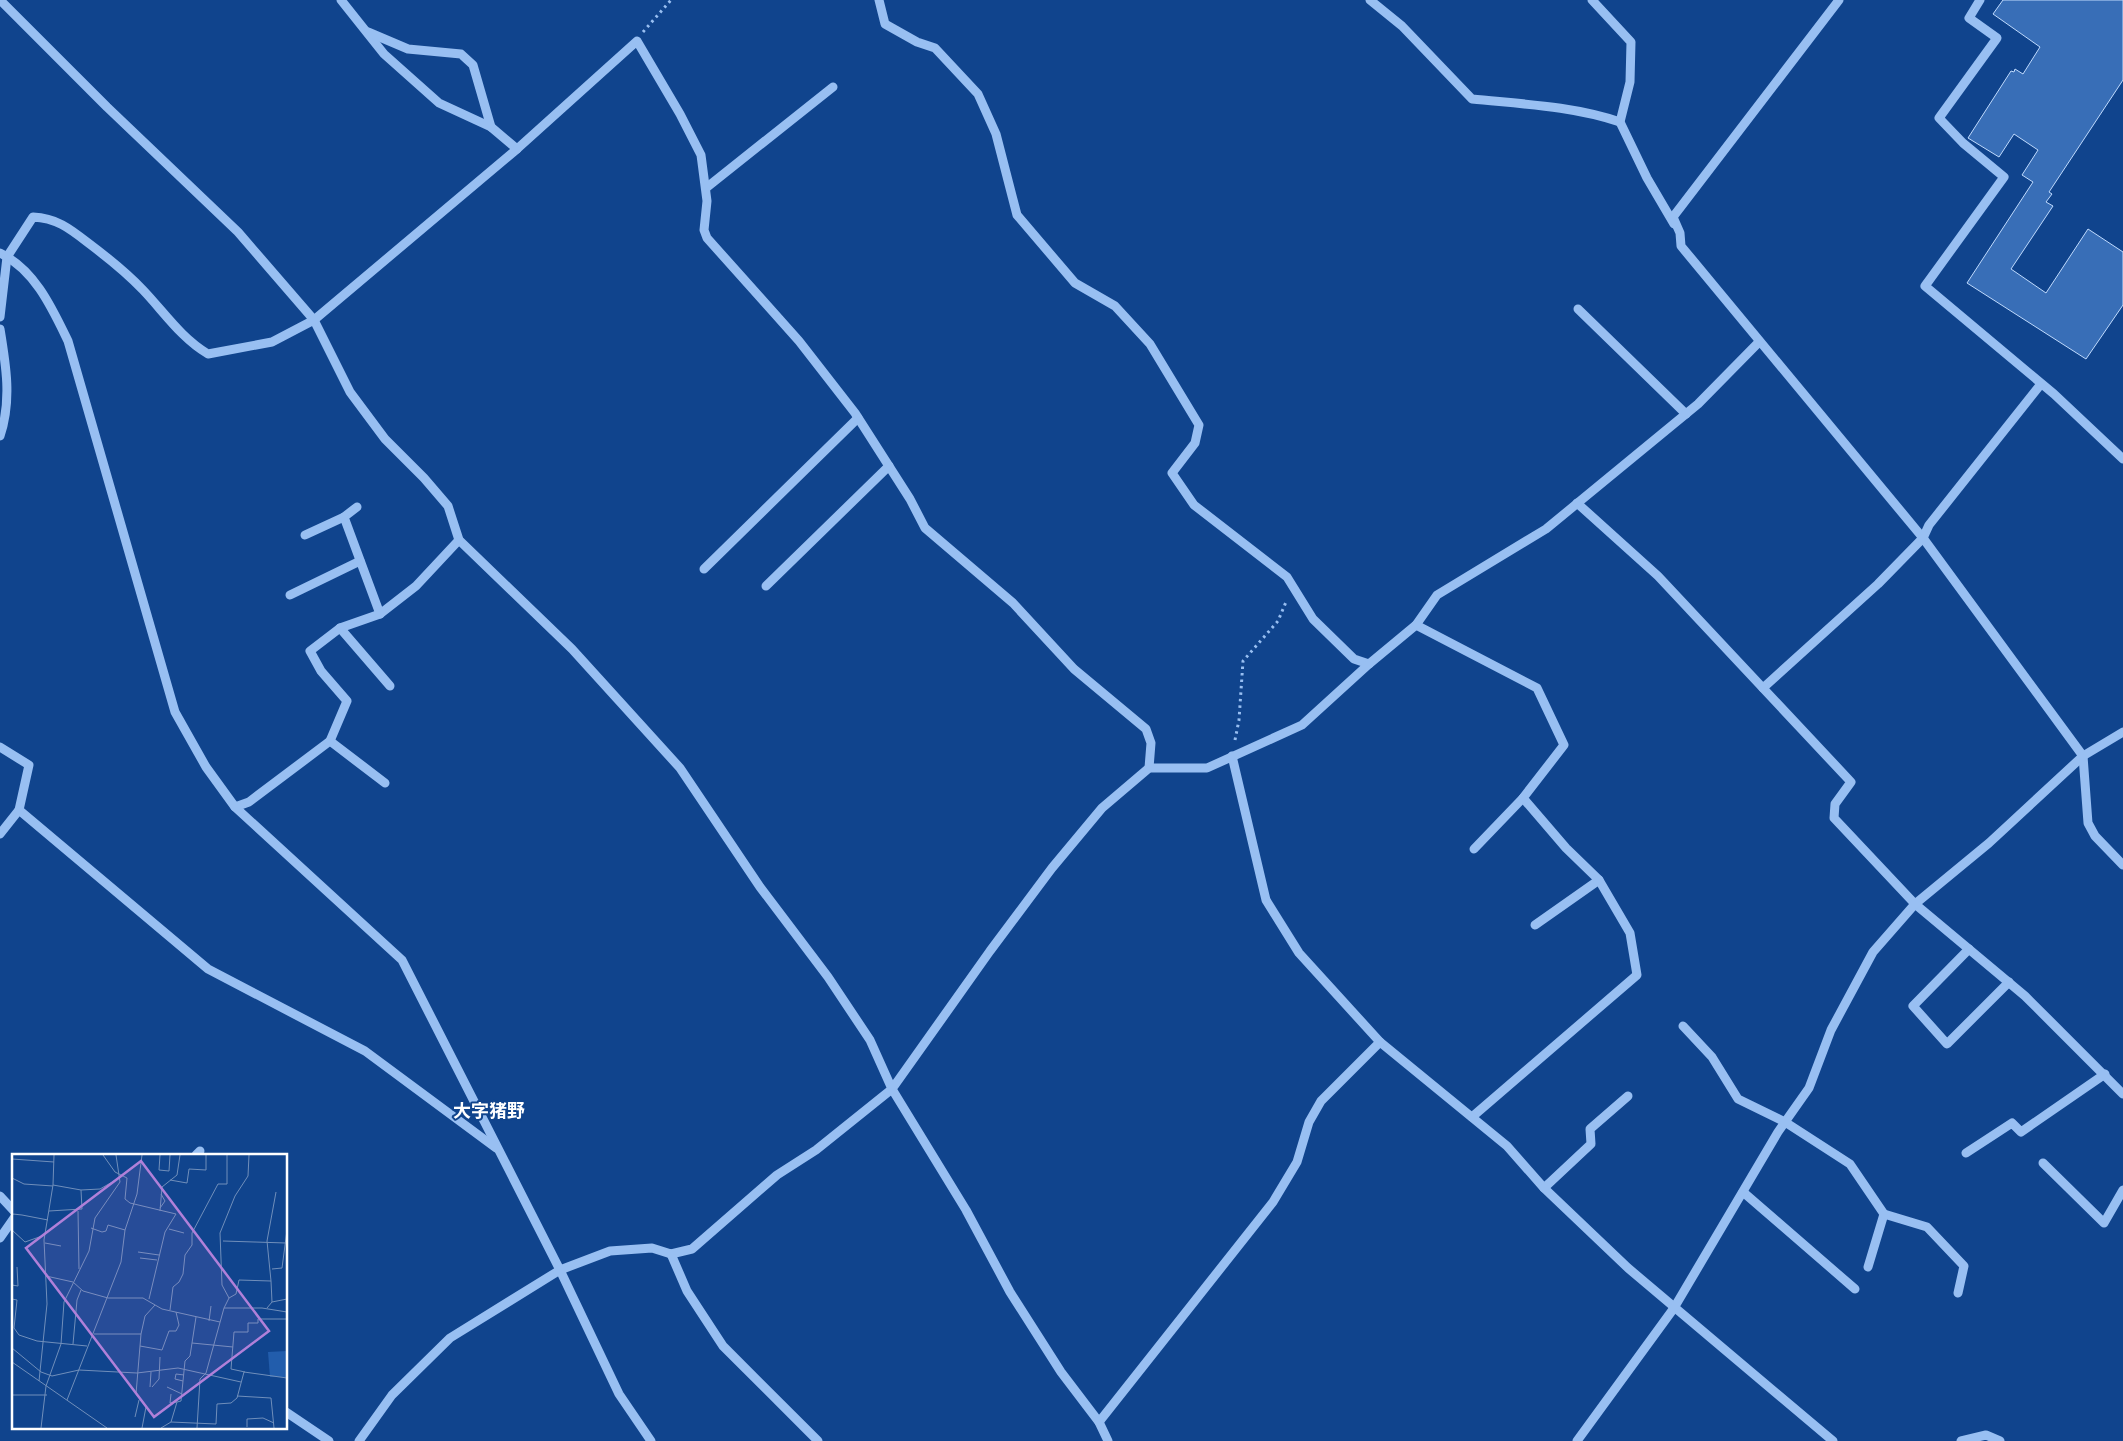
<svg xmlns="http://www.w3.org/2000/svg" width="2123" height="1441" viewBox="0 0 2123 1441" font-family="Montserrat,'Noto Sans JP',sans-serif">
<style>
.building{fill:#386eb7;stroke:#bfdafd}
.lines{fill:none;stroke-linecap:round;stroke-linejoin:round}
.path{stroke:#98bff2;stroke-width:3;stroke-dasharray:2.5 4;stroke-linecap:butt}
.minor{stroke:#98bff2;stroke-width:9}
.labels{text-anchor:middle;stroke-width:4;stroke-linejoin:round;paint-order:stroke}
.quarter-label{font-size:18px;font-weight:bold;fill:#fff;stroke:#10448d}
.inset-road{fill:none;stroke:#708fbb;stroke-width:1}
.view{fill:#b080d9;fill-opacity:0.15;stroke:#b080d9;stroke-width:2.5}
.inset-edge{fill:none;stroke:#fff;stroke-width:2.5}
</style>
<rect width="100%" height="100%" fill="#10448d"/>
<path class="building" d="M 2003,0 L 2123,0 L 2123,80 L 2049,192 L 2052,194 L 2046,202 L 2053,206 L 2011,269 L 2046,293 L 2088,229 L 2123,252 L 2123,305 L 2086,359 L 1967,283 L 2033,182 L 2022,175 L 2038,150 L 2014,134 L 1999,157 L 1968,138 L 2011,71 L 2014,72 L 2015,69 L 2023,74 L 2040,47 L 1993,14 Z"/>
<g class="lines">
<g class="path">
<path d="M 643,32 L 671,0"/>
<path d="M 1235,740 L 1239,720 L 1243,661 L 1278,621 L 1286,602"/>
</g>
<g class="minor">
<path d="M 0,0 L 107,107 L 238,232 L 314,320 L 350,392 L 385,439 L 424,478 L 448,506 L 459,540 L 572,649 L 680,768 L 760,887 L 828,977 L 870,1040 L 892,1089 L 966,1210 L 1010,1292 L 1061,1372 L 1099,1422 L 1108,1441"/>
<path d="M 341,0 L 384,54 L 439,103 L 491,127 L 517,149"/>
<path d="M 879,0 L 885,24 L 917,42 L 935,48 L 978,94 L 996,134 L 1017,215 L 1075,283 L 1115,306 L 1150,344 L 1199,425 L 1195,443 L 1172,473 L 1194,505 L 1287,577 L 1313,619 L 1354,659 L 1369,664"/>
<path d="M 1370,0 L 1402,26 L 1472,99 C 1521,104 1573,106 1620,122"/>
<path d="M 1592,0 L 1631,42 L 1630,82 L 1620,122 L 1647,178 L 1674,224"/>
<path d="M 1839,0 L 1673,217 L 1680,233 L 1681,246 L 1923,538 L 2083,756 L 2088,823 L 2095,836 L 2123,865"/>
<path d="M 1980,0 L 1969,18 L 1997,38 L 1939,118 L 1963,143 L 2004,177 L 1925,286 L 2054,394 L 2123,459"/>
<path d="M 368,32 L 408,49 L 461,54 L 473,65 L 491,127"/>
<path d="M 706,188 L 833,87"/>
<path d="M 0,253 C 35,270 52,308 68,341 L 175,712 L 206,767 L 235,807 L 402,960 L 560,1270 L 619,1394 L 651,1441"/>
<path d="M 1578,309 L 1686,414"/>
<path d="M 0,317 L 7,257 L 33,217 C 56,218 69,228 87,242 C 107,257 126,272 143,290 C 164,312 181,338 208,354 L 272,342 L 314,320 L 517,149 L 637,41 L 680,114 L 701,155 L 707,201 L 704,230 L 707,238 L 799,341 L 855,413 L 910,499 L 925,528 L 1013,603 L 1074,669 L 1146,729 L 1151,743 L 1149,768"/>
<path d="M 0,329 C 6,365 12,401 0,436"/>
<path d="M 1577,503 L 1658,576 L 1851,782 L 1835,804 L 1834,818 L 1915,904 L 2025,996 L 2123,1094"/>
<path d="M 357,507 L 344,517 L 380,614"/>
<path d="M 305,535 L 344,517"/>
<path d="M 704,569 L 858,418"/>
<path d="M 766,586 L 889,466"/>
<path d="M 290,595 L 360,561"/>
<path d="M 1416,625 L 1537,688 L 1564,745 L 1523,798 L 1566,848 L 1599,880 L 1630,933 L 1637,975 L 1472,1117"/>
<path d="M 340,628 L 390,686"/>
<path d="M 1763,688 L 1878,584 L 1923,538 L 1929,525 L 2041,384"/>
<path d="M 330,741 L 385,783"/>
<path d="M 0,747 L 29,765 L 19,810 L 0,834"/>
<path d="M 1232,756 L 1266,900 L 1299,953 L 1380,1042 L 1507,1146 L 1544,1188 L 1628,1268 L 1833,1441"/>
<path d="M 235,807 L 249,802 L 330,741 L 347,701 L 321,671 L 310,651 L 340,628 L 380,614 L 416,586 L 459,540"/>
<path d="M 19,810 L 208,969 L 365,1051 L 496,1148"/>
<path d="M 1474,849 L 1523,798"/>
<path d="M 1535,925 L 1599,880"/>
<path d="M 1969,949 L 1913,1006 L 1947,1044 L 2009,982"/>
<path d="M 1683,1026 L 1712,1057 L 1738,1099 L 1785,1122 L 1850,1164 L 1884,1214 L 1868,1267"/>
<path d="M 1966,1153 L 2012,1123 L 2021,1132 L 2105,1074"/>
<path d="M 196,1155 L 200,1151"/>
<path d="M 2043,1163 L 2104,1223 L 2123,1190"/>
<path d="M 1544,1188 L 1591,1144 L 1590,1129 L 1628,1096"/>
<path d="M 1743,1192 L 1855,1289"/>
<path d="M 0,1196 L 14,1211"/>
<path d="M 1884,1214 L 1927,1227 L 1964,1266 L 1958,1293"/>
<path d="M 0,1238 L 14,1218"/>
<path d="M 671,1254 L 687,1291 L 723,1346 L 818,1441"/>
<path d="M 286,1412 L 329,1441"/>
<path d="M 1099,1422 L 1273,1202 L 1297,1162 L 1309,1122 L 1321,1101 L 1380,1042"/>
<path d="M 359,1441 L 392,1395 L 450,1338 L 560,1270 L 610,1251 L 652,1248 L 671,1254 L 692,1249 L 777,1175 L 816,1150 L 892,1089 L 990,951 L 1052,868 L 1102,808 L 1149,768 L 1207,768 L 1302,725 L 1369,664 L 1416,625 L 1437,595 L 1546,529 L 1698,404 L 1759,342"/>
<path d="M 1577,1441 L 1674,1308 L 1778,1132 L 1809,1088 L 1831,1030 L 1873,952 L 1915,904 L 1989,843 L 2083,756 L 2123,732"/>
<path d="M 1961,1441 L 1986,1435 L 2000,1441"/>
</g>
</g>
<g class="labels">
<g class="quarter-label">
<text x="489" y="1117">大字猪野</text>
</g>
</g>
<g transform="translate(12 1154)">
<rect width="275" height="275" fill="#10448d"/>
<path d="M 275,197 L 275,223 L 258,223 L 256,198 Z" fill="#225dac"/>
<path class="inset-road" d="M 91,1 L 103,18 L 115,24 L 113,45 L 118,49 L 164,60 L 153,78 L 137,145M 148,1 L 147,16 L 157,17 L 158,1M 0,5 L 42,8M 0,24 L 12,30 L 41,32M 158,26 L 175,29 L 177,15 L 194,16 L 194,1M 41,31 L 69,36 L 88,35 L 109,23M 148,54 L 153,47 L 149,40M 37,57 L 70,55 L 69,36M 66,57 L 67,115M 148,57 L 150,33 L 165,21 L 168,1M 0,63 L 1,60 L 10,61 L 36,66M 79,74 L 90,78 L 94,77 L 96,71 L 113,76M 157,75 L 172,79M 0,76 L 13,88 L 33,81M 211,87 L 274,89M 33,89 L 49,92M 126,98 L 147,101M 128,104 L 145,106M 260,115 L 270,114 L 275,76M 34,122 L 61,128 L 71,137 L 96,144 L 131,144 L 150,155 L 208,168M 259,127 L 260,148M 0,131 L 6,132 L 5,113M 217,144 L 210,131 L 208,79 L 223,42 L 236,22 L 237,1M 0,145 L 5,146 L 2,174 L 7,181 L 25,187 L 75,192M 212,154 L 217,144 L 224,140 L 227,126 L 259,127 L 255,87 L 264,38M 255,154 L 260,148 L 275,145M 158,156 L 161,133 L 167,128 L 171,120 L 173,101 L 180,91 L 180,79 L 206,30 L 215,30 L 215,1M 197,167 L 199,152M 82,180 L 129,180M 180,189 L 221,193M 61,190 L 65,146 L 69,136M 128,192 L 150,196 L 157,177 L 164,177 L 167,171 L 164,158M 0,194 L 29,218 L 40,222 L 67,216 L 125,219 L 166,214 L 229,228M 0,208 L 95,274M 233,218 L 219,215 L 222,178 L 236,178 L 236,169 L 246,169 L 246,165 L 275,165M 27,227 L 35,150 L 32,86 L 41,31 L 42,1M 171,227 L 163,225 L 164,220 L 172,221M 138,233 L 139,218M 140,233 L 147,225 L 148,203M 155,233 L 170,240M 159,240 L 158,249 L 165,248M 0,241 L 35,241M 225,242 L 259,244 L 262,274M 55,246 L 109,108 L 113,76 L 125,40 L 130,1M 123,263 L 127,246M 159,268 L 165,248 L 169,247 L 173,207 L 178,202 L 184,163M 235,273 L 235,265 L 251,264 L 262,269M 29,274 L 34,232 L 49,190 L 52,148 L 77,97 L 83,64 L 108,28 L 104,1M 130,274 L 134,253 L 124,240 L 129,180 L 133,162 L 143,151M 149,274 L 159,268 L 204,270 L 205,250 L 219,249 L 225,244 L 232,218 L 275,224M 185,274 L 188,225 L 194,219 L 212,154 L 250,154 L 275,158"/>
<path class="view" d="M 129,7 L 257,177 L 142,263 L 14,94 Z"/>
<rect width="275" height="275" class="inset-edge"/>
</g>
</svg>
